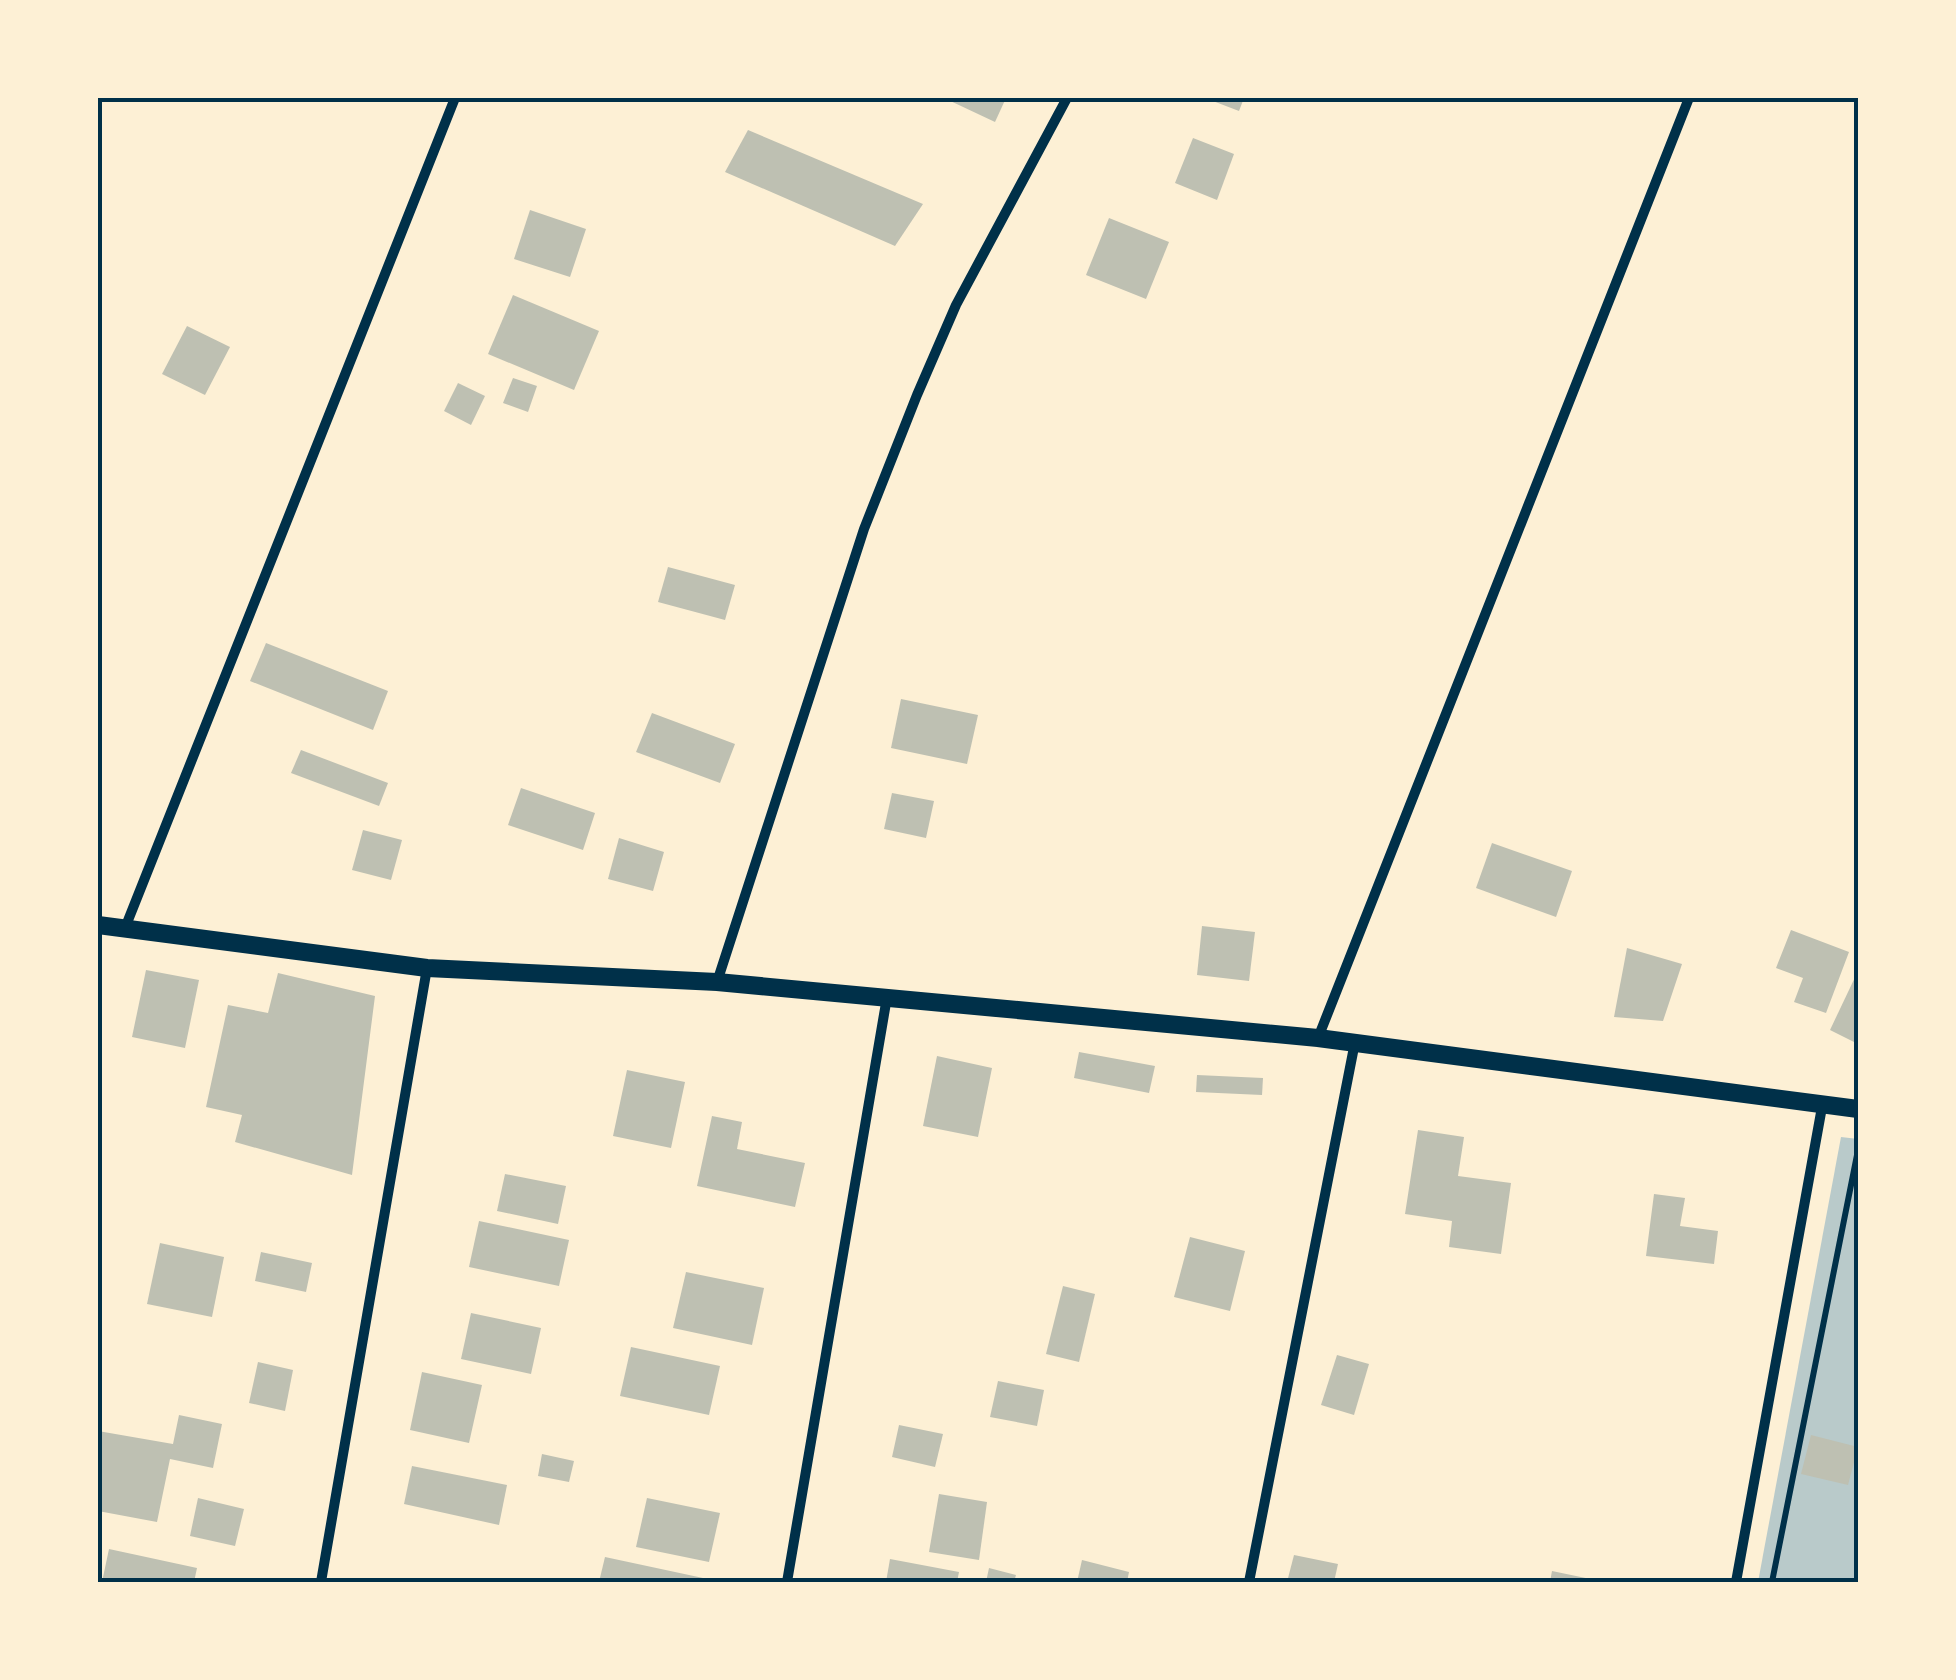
<svg xmlns="http://www.w3.org/2000/svg" width="1956" height="1680" viewBox="0 0 1956 1680" font-family="'Fira Sans',sans-serif">
<style>
.green{fill:#b9caca}
.building{fill:#bec0b2}
.lines{fill:none;stroke-linecap:round;stroke-linejoin:round}
.path{stroke:#003049;stroke-width:6}
.minor{stroke:#003049;stroke-width:10}
.tertiary{stroke:#003049;stroke-width:18}
.neatline{fill:none;stroke:#003049;stroke-width:4}
</style>
<rect width="100%" height="100%" fill="#fdf0d5"/>
<path class="green" d="M 1841,1137 L 1858,1139 L 1858,1582 L 1758,1582 Z"/>
<g class="building">
<path d="M 944,98 L 1006,98 L 995,122 Z"/>
<path d="M 1205,98 L 1244,98 L 1239,111 Z"/>
<path d="M 748,130 L 923,204 L 895,246 L 725,172 Z"/>
<path d="M 1193,138 L 1234,154 L 1217,200 L 1175,183 Z"/>
<path d="M 530,210 L 586,229 L 570,277 L 514,259 Z"/>
<path d="M 1109,218 L 1169,242 L 1146,299 L 1086,275 Z"/>
<path d="M 513,295 L 599,331 L 574,390 L 488,354 Z"/>
<path d="M 187,326 L 230,347 L 205,395 L 162,374 Z"/>
<path d="M 513,378 L 537,386 L 528,412 L 503,403 Z"/>
<path d="M 458,383 L 485,396 L 471,425 L 444,411 Z"/>
<path d="M 668,567 L 735,585 L 725,620 L 658,602 Z"/>
<path d="M 266,643 L 388,691 L 373,730 L 250,681 Z"/>
<path d="M 901,699 L 978,715 L 967,764 L 891,748 Z"/>
<path d="M 652,713 L 735,744 L 720,783 L 636,752 Z"/>
<path d="M 301,750 L 388,783 L 379,806 L 291,773 Z"/>
<path d="M 521,788 L 595,813 L 583,850 L 508,825 Z"/>
<path d="M 892,793 L 934,801 L 926,838 L 884,829 Z"/>
<path d="M 363,830 L 402,840 L 391,880 L 352,870 Z"/>
<path d="M 619,838 L 664,852 L 653,891 L 608,879 Z"/>
<path d="M 1492,843 L 1572,871 L 1556,917 L 1476,888 Z"/>
<path d="M 1202,926 L 1255,932 L 1249,981 L 1197,975 Z"/>
<path d="M 1791,930 L 1849,952 L 1826,1013 L 1794,1002 L 1803,978 L 1776,968 Z"/>
<path d="M 1627,948 L 1682,964 L 1663,1021 L 1614,1017 Z"/>
<path d="M 146,970 L 199,980 L 185,1048 L 132,1037 Z"/>
<path d="M 1858,971 L 1858,1044 L 1830,1030 Z"/>
<path d="M 278,973 L 375,996 L 352,1175 L 235,1142 L 242,1115 L 206,1107 L 228,1005 L 268,1013 Z"/>
<path d="M 1079,1052 L 1155,1066 L 1149,1093 L 1074,1078 Z"/>
<path d="M 937,1056 L 992,1068 L 978,1137 L 923,1126 Z"/>
<path d="M 627,1070 L 685,1082 L 671,1148 L 613,1136 Z"/>
<path d="M 1197,1075 L 1263,1078 L 1262,1095 L 1196,1092 Z"/>
<path d="M 712,1116 L 742,1122 L 737,1149 L 805,1163 L 795,1207 L 697,1186 Z"/>
<path d="M 1418,1130 L 1464,1137 L 1458,1176 L 1511,1183 L 1501,1254 L 1449,1247 L 1452,1221 L 1405,1214 Z"/>
<path d="M 505,1174 L 566,1186 L 558,1224 L 497,1211 Z"/>
<path d="M 1654,1194 L 1685,1198 L 1680,1226 L 1718,1231 L 1714,1264 L 1646,1256 Z"/>
<path d="M 479,1221 L 569,1240 L 559,1286 L 469,1267 Z"/>
<path d="M 1190,1237 L 1245,1251 L 1230,1311 L 1174,1297 Z"/>
<path d="M 160,1243 L 224,1257 L 212,1317 L 147,1304 Z"/>
<path d="M 261,1252 L 312,1263 L 306,1292 L 255,1281 Z"/>
<path d="M 686,1272 L 764,1288 L 752,1345 L 673,1328 Z"/>
<path d="M 1063,1286 L 1095,1294 L 1079,1362 L 1046,1354 Z"/>
<path d="M 471,1313 L 541,1328 L 531,1374 L 461,1359 Z"/>
<path d="M 631,1347 L 720,1366 L 709,1415 L 620,1396 Z"/>
<path d="M 1337,1355 L 1369,1364 L 1354,1415 L 1321,1405 Z"/>
<path d="M 258,1362 L 293,1370 L 285,1411 L 249,1403 Z"/>
<path d="M 422,1372 L 482,1385 L 469,1443 L 410,1430 Z"/>
<path d="M 998,1381 L 1044,1390 L 1037,1426 L 990,1417 Z"/>
<path d="M 179,1415 L 222,1424 L 213,1468 L 170,1459 L 157,1522 L 98,1511 L 98,1431 L 173,1444 Z"/>
<path d="M 899,1425 L 943,1434 L 935,1467 L 892,1457 Z"/>
<path d="M 1811,1435 L 1858,1447 L 1848,1485 L 1801,1474 Z"/>
<path d="M 542,1454 L 574,1461 L 569,1482 L 538,1476 Z"/>
<path d="M 412,1466 L 507,1485 L 499,1525 L 404,1504 Z"/>
<path d="M 939,1494 L 987,1502 L 979,1560 L 929,1552 Z"/>
<path d="M 198,1498 L 244,1509 L 235,1546 L 190,1536 Z"/>
<path d="M 647,1498 L 720,1513 L 709,1562 L 636,1547 Z"/>
<path d="M 109,1549 L 197,1568 L 194,1582 L 102,1582 Z"/>
<path d="M 1294,1555 L 1338,1564 L 1334,1582 L 1287,1582 Z"/>
<path d="M 605,1557 L 717,1581 L 717,1582 L 599,1582 Z"/>
<path d="M 890,1559 L 959,1572 L 957,1582 L 886,1582 Z"/>
<path d="M 1082,1560 L 1129,1572 L 1127,1582 L 1077,1582 Z"/>
<path d="M 989,1568 L 1016,1575 L 1014,1582 L 986,1582 Z"/>
<path d="M 1552,1571 L 1600,1581 L 1600,1582 L 1550,1582 Z"/>
</g>
<g class="lines">
<path class="path" d="M 1772,1582 L 1858,1150"/>
<g class="minor">
<path d="M 125,928 L 455,98"/>
<path d="M 717,982 L 864,529 L 917,395 L 956,305 L 1067,98"/>
<path d="M 1318,1038 L 1689,98"/>
<path d="M 321,1582 L 427,968"/>
<path d="M 787,1582 L 887,997"/>
<path d="M 1249,1582 L 1355,1042"/>
<path d="M 1736,1582 L 1822,1107"/>
</g>
<path class="tertiary" d="M 98,925 L 427,968 L 717,982 L 1318,1038 L 1858,1109"/>
</g>
<rect width="1956" height="1680" fill="none" stroke="#fdf0d5" stroke-width="200"/>
<rect x="100" y="100" width="1756" height="1480" class="neatline"/>
</svg>
